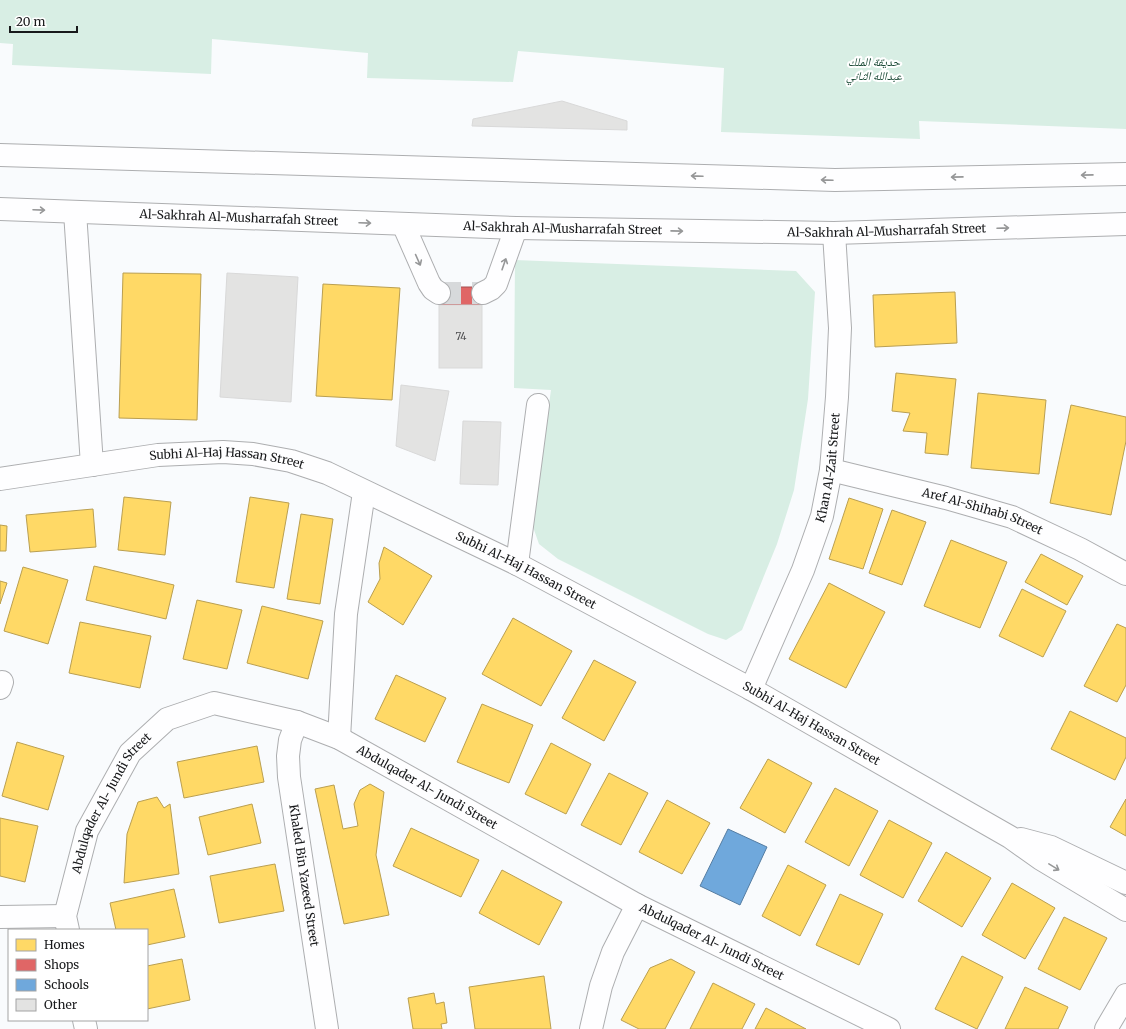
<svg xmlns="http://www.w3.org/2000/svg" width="1126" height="1029" viewBox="0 0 1126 1029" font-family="Merriweather,'Noto Naskh Arabic',serif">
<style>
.green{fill:#d8eee4}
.homes{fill:#ffd966;stroke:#ba9f50}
.shops{fill:#e06666;stroke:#a44f50}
.schools{fill:#6fa8dc;stroke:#557da2}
.building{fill:#e3e3e2;stroke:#d9d9d9}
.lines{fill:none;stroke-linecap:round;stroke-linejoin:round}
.minor-tunnel{stroke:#d7d9db;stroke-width:22;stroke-dasharray:22 11;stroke-linecap:butt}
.minor-casing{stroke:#adaeb0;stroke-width:24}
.major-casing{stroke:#adaeb0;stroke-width:24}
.minor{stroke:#fefeff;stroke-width:22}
.major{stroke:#fefeff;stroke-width:22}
.oneway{stroke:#969798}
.labels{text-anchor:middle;stroke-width:4;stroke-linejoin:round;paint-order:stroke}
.number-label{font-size:10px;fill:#4c4c4e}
.park-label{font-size:12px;font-style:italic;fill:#184834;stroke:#fff}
.street-label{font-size:12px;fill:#18191b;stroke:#fff}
</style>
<rect width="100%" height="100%" fill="#f9fbfd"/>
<g class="green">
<path d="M 0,0 L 1126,0 L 1126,129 L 919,121 L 920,139 L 721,132 L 724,68 L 518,51 L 513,82 L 367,78 L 368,53 L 212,39 L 211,74 L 12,65 L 13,44 L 0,43 Z"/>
<path d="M 515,260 L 796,271 L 815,292 L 808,399 L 794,490 L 777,544 L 742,630 L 726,640 L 708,634 L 558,559 L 539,544 L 532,524 L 551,390 L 514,388 Z"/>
</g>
<g class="homes">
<path d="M 123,273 L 201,274 L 197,420 L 119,418 Z"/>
<path d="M 323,284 L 400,288 L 392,400 L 316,396 Z"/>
<path d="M 955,292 L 957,343 L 875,347 L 873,295 Z"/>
<path d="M 896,373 L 956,379 L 948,455 L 925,453 L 927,433 L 903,431 L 910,413 L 892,411 Z"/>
<path d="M 978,393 L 1046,400 L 1039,474 L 971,468 Z"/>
<path d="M 1071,405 L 1126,417 L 1126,441 L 1111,515 L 1050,503 Z"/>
<path d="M 124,497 L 171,502 L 165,555 L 118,550 Z"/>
<path d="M 250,497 L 289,503 L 274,588 L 236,582 Z"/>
<path d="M 849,498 L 883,509 L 863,569 L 829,559 Z"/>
<path d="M 93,509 L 96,547 L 30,552 L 26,515 Z"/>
<path d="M 892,510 L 926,522 L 902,585 L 869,573 Z"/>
<path d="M 301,514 L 333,519 L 320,604 L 287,599 Z"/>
<path d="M 0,525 L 7,526 L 6,551 L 0,551 Z"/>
<path d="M 951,540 L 1007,562 L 980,628 L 924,606 Z"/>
<path d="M 384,547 L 432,576 L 403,625 L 368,602 L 380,579 L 379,563 Z"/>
<path d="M 1041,554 L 1083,576 L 1067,605 L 1025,582 Z"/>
<path d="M 94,566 L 174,585 L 166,619 L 86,600 Z"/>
<path d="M 23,567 L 68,580 L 48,644 L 4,631 Z"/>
<path d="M 0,581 L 7,583 L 0,604 Z"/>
<path d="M 829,583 L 885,612 L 846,688 L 789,659 Z"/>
<path d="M 1022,589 L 1066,611 L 1043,657 L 999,636 Z"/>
<path d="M 197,600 L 242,610 L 227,669 L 183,659 Z"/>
<path d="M 262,606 L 323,621 L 308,679 L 247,663 Z"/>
<path d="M 513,618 L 572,651 L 541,706 L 482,674 Z"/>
<path d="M 80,622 L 151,636 L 140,688 L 69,673 Z"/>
<path d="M 1117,624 L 1126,628 L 1126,685 L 1117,702 L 1084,686 Z"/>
<path d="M 594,660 L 636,682 L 604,741 L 562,718 Z"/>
<path d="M 396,675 L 446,698 L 425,742 L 375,719 Z"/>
<path d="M 482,704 L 533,725 L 509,783 L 457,762 Z"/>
<path d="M 1070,711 L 1126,738 L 1126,757 L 1115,780 L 1051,749 Z"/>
<path d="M 17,742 L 64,756 L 48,810 L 2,796 Z"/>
<path d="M 551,743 L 591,764 L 566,814 L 525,794 Z"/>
<path d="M 257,746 L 264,782 L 184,798 L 177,762 Z"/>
<path d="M 768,759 L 812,783 L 785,833 L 740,808 Z"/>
<path d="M 609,773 L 648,793 L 621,845 L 581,825 Z"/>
<path d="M 370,784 L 384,792 L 376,855 L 389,915 L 344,924 L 315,789 L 334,785 L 343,829 L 358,826 L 354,804 L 360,790 Z"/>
<path d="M 835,788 L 878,811 L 849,866 L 805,842 Z"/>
<path d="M 157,797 L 164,808 L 170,804 L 179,874 L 124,883 L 127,834 L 138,802 Z"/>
<path d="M 1126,799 L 1126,836 L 1110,827 Z"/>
<path d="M 667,800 L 710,823 L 682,874 L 639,852 Z"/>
<path d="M 252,804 L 261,843 L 208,855 L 199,817 Z"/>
<path d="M 0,818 L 38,826 L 25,882 L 0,876 Z"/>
<path d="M 889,820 L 932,843 L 903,898 L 860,875 Z"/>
<path d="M 411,828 L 479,860 L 461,897 L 393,866 Z"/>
<path d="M 946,852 L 991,878 L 962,927 L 918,901 Z"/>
<path d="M 275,864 L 284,911 L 219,923 L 210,876 Z"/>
<path d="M 788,865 L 826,885 L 800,936 L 762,916 Z"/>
<path d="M 502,870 L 562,902 L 539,945 L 479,913 Z"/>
<path d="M 1012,883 L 1055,908 L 1025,959 L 982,935 Z"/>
<path d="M 174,889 L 185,937 L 147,945 L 147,930 L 116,930 L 110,903 Z"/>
<path d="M 840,894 L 883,914 L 859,965 L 816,945 Z"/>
<path d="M 1064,917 L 1107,938 L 1080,990 L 1038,969 Z"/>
<path d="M 962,956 L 1003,977 L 977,1029 L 935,1009 Z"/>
<path d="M 182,959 L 190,1000 L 147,1009 L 147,966 Z"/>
<path d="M 671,959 L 695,972 L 665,1029 L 639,1029 L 621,1020 L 650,968 Z"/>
<path d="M 544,976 L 551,1029 L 475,1029 L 469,987 Z"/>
<path d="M 713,983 L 755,1004 L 742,1029 L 690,1029 Z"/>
<path d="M 1025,987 L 1068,1007 L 1058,1029 L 1005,1029 Z"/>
<path d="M 434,993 L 436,1004 L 444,1002 L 447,1023 L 441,1024 L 442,1029 L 413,1029 L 408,998 Z"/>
<path d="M 766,1008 L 806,1029 L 755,1029 Z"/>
</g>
<path class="shops" d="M 439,287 L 483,287 L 482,305 L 439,305 Z"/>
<path class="schools" d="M 728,829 L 767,847 L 740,905 L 700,886 Z"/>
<g class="building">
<path d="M 562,101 L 627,121 L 627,130 L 472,126 L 473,119 Z"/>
<path d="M 227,273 L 298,277 L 291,402 L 220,397 Z"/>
<rect x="439" y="305" width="43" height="63"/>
<path d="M 401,385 L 449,391 L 435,461 L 396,446 Z"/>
<path d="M 463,421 L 501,422 L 498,485 L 460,484 Z"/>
</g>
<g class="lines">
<path class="minor-tunnel" d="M 439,293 L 483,293"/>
<defs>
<g id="minor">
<path d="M 75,212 L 92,465"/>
<path d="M 403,224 L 429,283 L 433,289 L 439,293"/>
<path d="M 483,293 L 491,289 L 496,284 L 516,228"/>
<path id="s1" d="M 831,470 L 946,498 L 1012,517 L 1080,549 L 1126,574"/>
<path id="s2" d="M 0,479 L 158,455 L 223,452 L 253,454 L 291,461 L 327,473 L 517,564 L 751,689 L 1010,837 L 1041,859 L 1126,910"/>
<path d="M 517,564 L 538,405"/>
<path d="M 0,688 L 2,682"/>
<path id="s3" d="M 751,689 L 803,570 L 822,516 L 831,470 L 837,397 L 840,328 L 834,233"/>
<path id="s4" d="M 297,722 L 290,740 L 288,756 L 289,777 L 327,1029"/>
<path d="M 339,738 L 346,614 L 364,492"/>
<path d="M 1021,839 L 1051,847 L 1126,883"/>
<path d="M 0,917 L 65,916"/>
<path id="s5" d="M 68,930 L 65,916 L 87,831 L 130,753 L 167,719 L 214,703 L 297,722 L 339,738 L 637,905 L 889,1029"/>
<path d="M 84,1020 L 86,1029"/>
<path d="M 591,1029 L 601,986 L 613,952 L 637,905"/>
<path d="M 1106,1029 L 1126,995"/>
</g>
<g id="major">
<path d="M 0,155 L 835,180 L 1126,174"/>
<path id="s6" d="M 0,209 L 516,228 L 834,233 L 1126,224"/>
</g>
</defs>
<use href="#minor" class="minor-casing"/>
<use href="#major" class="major-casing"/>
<use href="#minor" class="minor"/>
<use href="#major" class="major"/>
</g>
<defs><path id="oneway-shaft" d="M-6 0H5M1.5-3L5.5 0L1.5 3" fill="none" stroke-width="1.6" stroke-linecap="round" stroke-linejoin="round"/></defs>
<g class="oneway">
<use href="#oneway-shaft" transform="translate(1087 175) rotate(179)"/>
<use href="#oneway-shaft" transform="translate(697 176) rotate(-178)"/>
<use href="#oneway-shaft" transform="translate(957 177) rotate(179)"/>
<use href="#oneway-shaft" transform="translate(827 180) rotate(-178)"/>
<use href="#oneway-shaft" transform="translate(39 210) rotate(2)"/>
<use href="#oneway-shaft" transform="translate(365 223) rotate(2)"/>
<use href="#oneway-shaft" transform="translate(1003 228) rotate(-2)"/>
<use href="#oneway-shaft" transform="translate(677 231) rotate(1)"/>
<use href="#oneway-shaft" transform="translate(418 260) rotate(66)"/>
<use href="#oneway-shaft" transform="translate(504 264) rotate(-71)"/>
<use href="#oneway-shaft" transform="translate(1054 867) rotate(31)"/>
</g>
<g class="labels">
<g class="number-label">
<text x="461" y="340">74</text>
</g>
<g class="park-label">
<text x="874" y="66">حديقة الملك<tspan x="874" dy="14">عبدالله الثاني</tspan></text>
</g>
<g class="street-label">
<text dy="4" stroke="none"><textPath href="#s6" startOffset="239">Al-Sakhrah Al-Musharrafah Street</textPath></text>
<text dy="4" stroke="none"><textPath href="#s6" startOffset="563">Al-Sakhrah Al-Musharrafah Street</textPath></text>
<text dy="4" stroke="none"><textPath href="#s6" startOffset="887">Al-Sakhrah Al-Musharrafah Street</textPath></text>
<text dy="4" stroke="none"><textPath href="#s2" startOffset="229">Subhi Al-Haj Hassan Street</textPath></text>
<text dy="4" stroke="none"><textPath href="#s3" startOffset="236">Khan Al-Zait Street</textPath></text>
<text dy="4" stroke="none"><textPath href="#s1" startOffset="157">Aref Al-Shihabi Street</textPath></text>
<text dy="4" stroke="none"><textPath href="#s2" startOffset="553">Subhi Al-Haj Hassan Street</textPath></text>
<text dy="4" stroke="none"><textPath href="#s2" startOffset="877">Subhi Al-Haj Hassan Street</textPath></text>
<text dy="4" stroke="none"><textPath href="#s5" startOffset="522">Abdulqader Al- Jundi Street</textPath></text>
<text dy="4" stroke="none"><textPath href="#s5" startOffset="138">Abdulqader Al- Jundi Street</textPath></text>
<text dy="4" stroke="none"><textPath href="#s4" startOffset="156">Khaled Bin Yazeed Street</textPath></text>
<text dy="4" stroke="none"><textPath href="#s5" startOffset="846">Abdulqader Al- Jundi Street</textPath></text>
</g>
</g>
<rect x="8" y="929" width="140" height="92" fill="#ffffff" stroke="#a3a3a4"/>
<rect x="16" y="939" width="20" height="12" fill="#ffd966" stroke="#a3a3a4"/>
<text x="44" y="949" font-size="12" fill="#18191b">Homes</text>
<rect x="16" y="959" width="20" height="12" fill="#e06666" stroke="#a3a3a4"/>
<text x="44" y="969" font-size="12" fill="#18191b">Shops</text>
<rect x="16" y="979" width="20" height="12" fill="#6fa8dc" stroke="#a3a3a4"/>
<text x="44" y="989" font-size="12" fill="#18191b">Schools</text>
<rect x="16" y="999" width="20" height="12" fill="#e3e3e2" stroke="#a3a3a4"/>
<text x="44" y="1009" font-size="12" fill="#18191b">Other</text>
<path d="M10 26v6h67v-6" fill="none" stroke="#18191b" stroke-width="2"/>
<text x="16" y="26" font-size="12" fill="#18191b" stroke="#ffffff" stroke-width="3" paint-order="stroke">20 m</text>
</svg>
